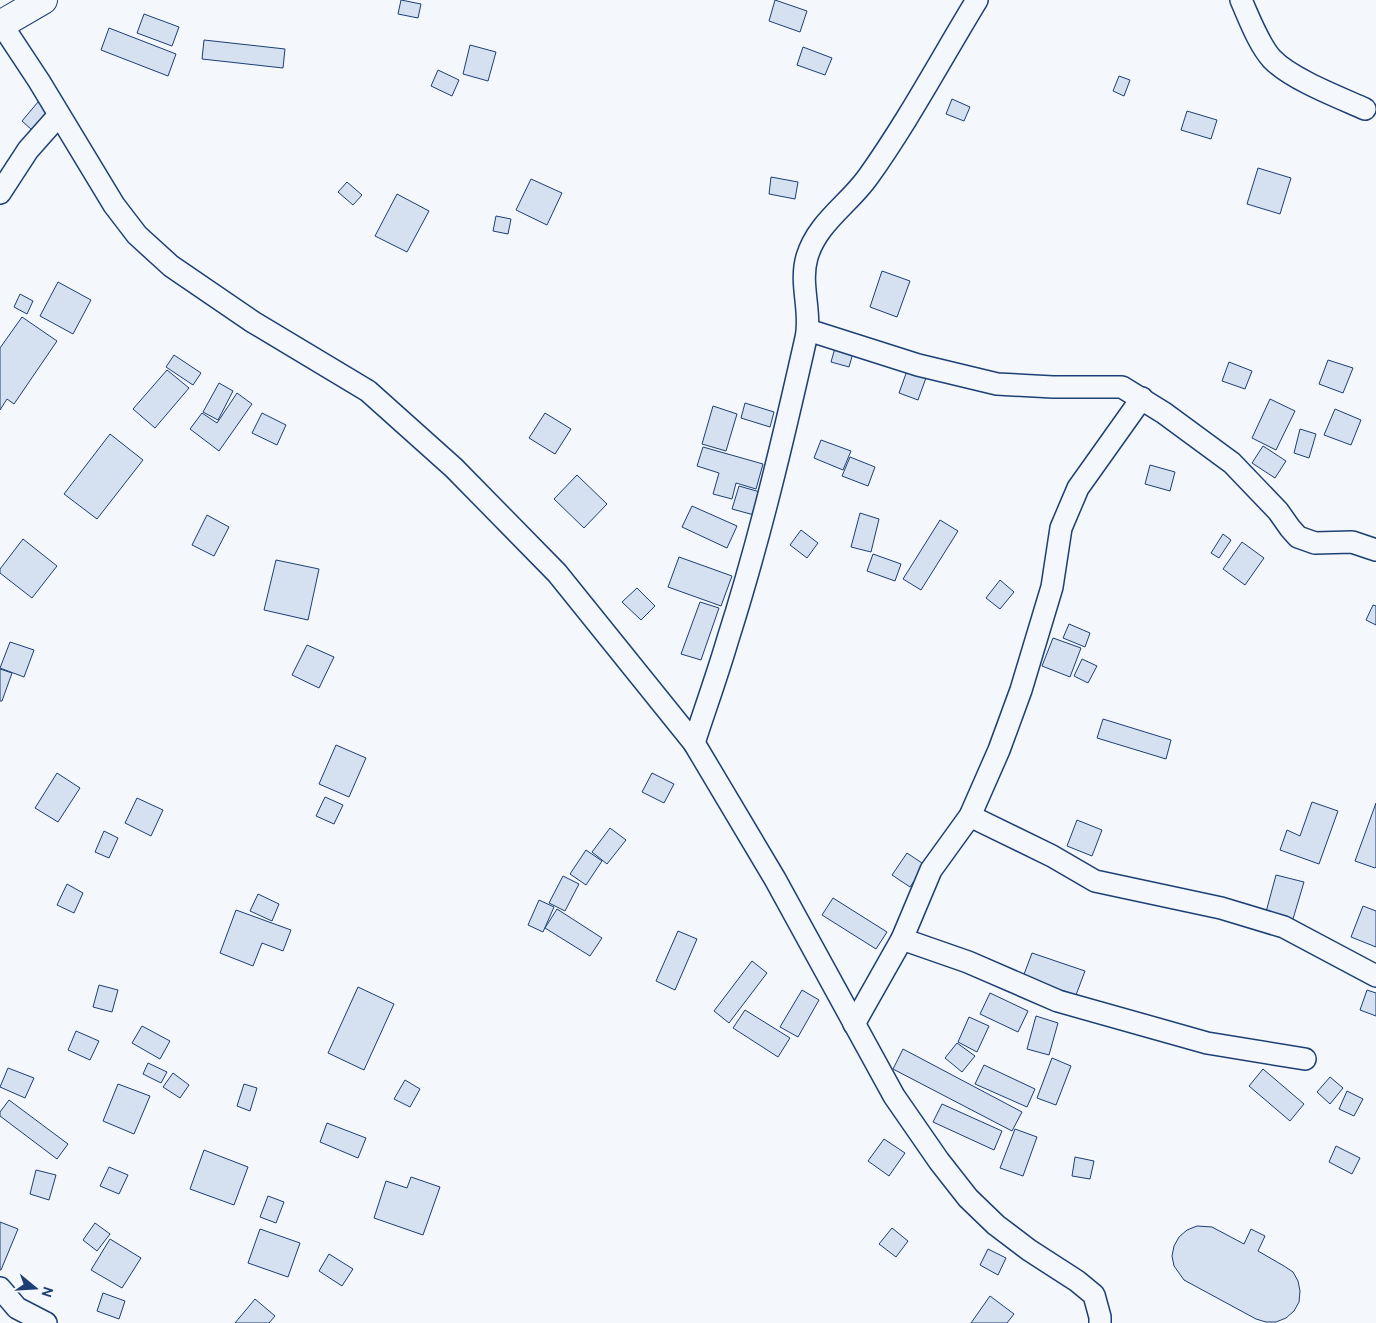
<svg xmlns="http://www.w3.org/2000/svg" width="1376" height="1323" viewBox="0 0 1376 1323" font-family="Overpass,sans-serif">
<style>
.building{fill:#d5e0f0;stroke:#1d3f73}
.lines{fill:none;stroke-linecap:round;stroke-linejoin:round}
.street-casing{stroke:#1d3f73;stroke-width:24}
.secondary-casing{stroke:#1d3f73;stroke-width:30}
.street{stroke:#f4f7fb;stroke-width:21}
.secondary{stroke:#f4f7fb;stroke-width:28}
</style>
<rect width="100%" height="100%" fill="#f4f7fb"/>
<g class="building">
<path d="M 401,0 L 421,4 L 418,18 L 398,14 Z"/>
<path d="M 775,0 L 807,11 L 800,32 L 769,21 Z"/>
<path d="M 144,14 L 179,27 L 172,46 L 137,33 Z"/>
<path d="M 109,28 L 176,54 L 168,76 L 101,50 Z"/>
<path d="M 204,40 L 285,49 L 283,68 L 202,59 Z"/>
<path d="M 470,45 L 496,52 L 488,81 L 463,74 Z"/>
<path d="M 803,47 L 832,58 L 825,75 L 797,65 Z"/>
<path d="M 438,70 L 459,80 L 452,96 L 431,86 Z"/>
<path d="M 1119,76 L 1130,80 L 1124,96 L 1113,91 Z"/>
<path d="M 952,99 L 970,107 L 964,121 L 946,114 Z"/>
<path d="M 38,102 L 48,111 L 32,130 L 22,121 Z"/>
<path d="M 1187,111 L 1217,120 L 1211,139 L 1181,130 Z"/>
<path d="M 1258,168 L 1291,178 L 1280,214 L 1247,204 Z"/>
<path d="M 771,177 L 798,182 L 795,199 L 769,194 Z"/>
<path d="M 531,179 L 562,193 L 547,225 L 516,210 Z"/>
<path d="M 347,182 L 362,195 L 353,205 L 338,192 Z"/>
<path d="M 397,194 L 429,211 L 407,252 L 375,236 Z"/>
<path d="M 496,216 L 511,219 L 508,234 L 493,231 Z"/>
<path d="M 882,271 L 910,281 L 897,317 L 870,307 Z"/>
<path d="M 58,282 L 91,300 L 73,334 L 40,316 Z"/>
<path d="M 20,294 L 33,301 L 27,314 L 14,307 Z"/>
<path d="M 22,317 L 57,341 L 14,404 L 7,399 L 0,410 L 0,348 Z"/>
<path d="M 835,348 L 853,353 L 849,367 L 831,362 Z"/>
<path d="M 174,355 L 201,373 L 193,385 L 166,367 Z"/>
<path d="M 1328,360 L 1353,368 L 1343,393 L 1319,384 Z"/>
<path d="M 1229,362 L 1252,371 L 1245,389 L 1222,381 Z"/>
<path d="M 908,368 L 927,375 L 918,400 L 899,393 Z"/>
<path d="M 167,370 L 189,388 L 155,428 L 133,409 Z"/>
<path d="M 219,383 L 233,391 L 218,420 L 203,412 Z"/>
<path d="M 237,393 L 252,404 L 219,451 L 190,429 L 202,413 L 217,423 Z"/>
<path d="M 1270,399 L 1295,411 L 1276,450 L 1252,438 Z"/>
<path d="M 745,403 L 774,412 L 770,427 L 741,418 Z"/>
<path d="M 713,406 L 737,414 L 726,451 L 702,444 Z"/>
<path d="M 1335,409 L 1361,420 L 1351,445 L 1324,435 Z"/>
<path d="M 262,413 L 286,425 L 277,445 L 252,433 Z"/>
<path d="M 545,413 L 571,429 L 555,454 L 529,438 Z"/>
<path d="M 1300,429 L 1316,434 L 1309,458 L 1294,453 Z"/>
<path d="M 110,434 L 143,460 L 97,519 L 64,494 Z"/>
<path d="M 821,440 L 851,451 L 843,470 L 814,458 Z"/>
<path d="M 1263,446 L 1286,461 L 1275,478 L 1252,463 Z"/>
<path d="M 703,447 L 763,464 L 756,489 L 736,483 L 732,499 L 713,494 L 719,473 L 697,466 Z"/>
<path d="M 850,457 L 875,467 L 868,486 L 842,476 Z"/>
<path d="M 1150,465 L 1175,472 L 1170,491 L 1145,484 Z"/>
<path d="M 577,475 L 607,504 L 584,528 L 554,499 Z"/>
<path d="M 739,486 L 760,492 L 754,515 L 732,509 Z"/>
<path d="M 692,506 L 737,526 L 727,548 L 682,527 Z"/>
<path d="M 860,513 L 879,519 L 871,552 L 851,547 Z"/>
<path d="M 207,515 L 229,527 L 214,556 L 192,545 Z"/>
<path d="M 940,520 L 958,531 L 921,590 L 903,579 Z"/>
<path d="M 801,530 L 818,543 L 807,558 L 790,545 Z"/>
<path d="M 1223,534 L 1231,540 L 1219,558 L 1211,553 Z"/>
<path d="M 23,539 L 57,566 L 32,598 L 0,573 L 0,569 Z"/>
<path d="M 1242,542 L 1264,558 L 1245,585 L 1223,569 Z"/>
<path d="M 873,554 L 901,564 L 895,581 L 867,571 Z"/>
<path d="M 679,557 L 732,576 L 721,606 L 668,587 Z"/>
<path d="M 276,560 L 319,569 L 308,620 L 264,610 Z"/>
<path d="M 1000,580 L 1014,592 L 1000,609 L 986,598 Z"/>
<path d="M 637,588 L 655,606 L 641,620 L 622,602 Z"/>
<path d="M 700,602 L 719,608 L 701,660 L 681,654 Z"/>
<path d="M 1373,605 L 1376,606 L 1376,625 L 1366,620 Z"/>
<path d="M 1069,624 L 1090,633 L 1085,647 L 1063,638 Z"/>
<path d="M 1053,638 L 1081,648 L 1070,677 L 1042,666 Z"/>
<path d="M 10,642 L 34,650 L 24,677 L 0,668 Z"/>
<path d="M 307,645 L 334,657 L 319,688 L 292,675 Z"/>
<path d="M 1082,659 L 1097,666 L 1088,683 L 1074,676 Z"/>
<path d="M 0,669 L 12,673 L 2,701 L 0,701 Z"/>
<path d="M 1103,719 L 1171,740 L 1166,759 L 1097,738 Z"/>
<path d="M 336,745 L 366,758 L 349,797 L 319,784 Z"/>
<path d="M 57,773 L 80,788 L 58,822 L 35,808 Z"/>
<path d="M 652,773 L 674,784 L 664,803 L 642,792 Z"/>
<path d="M 325,797 L 343,805 L 334,824 L 316,816 Z"/>
<path d="M 137,798 L 163,810 L 151,836 L 125,823 Z"/>
<path d="M 1312,802 L 1338,811 L 1319,864 L 1280,850 L 1287,830 L 1300,836 Z"/>
<path d="M 1376,803 L 1376,867 L 1375,868 L 1355,861 Z"/>
<path d="M 1077,820 L 1102,830 L 1092,856 L 1067,846 Z"/>
<path d="M 610,828 L 626,840 L 607,864 L 592,852 Z"/>
<path d="M 104,831 L 118,838 L 109,858 L 95,852 Z"/>
<path d="M 586,850 L 602,861 L 586,885 L 570,874 Z"/>
<path d="M 907,853 L 925,865 L 910,887 L 892,875 Z"/>
<path d="M 1276,875 L 1304,882 L 1293,919 L 1266,912 Z"/>
<path d="M 563,876 L 579,884 L 565,911 L 549,903 Z"/>
<path d="M 67,884 L 83,893 L 74,913 L 57,905 Z"/>
<path d="M 258,894 L 279,904 L 272,921 L 250,911 Z"/>
<path d="M 833,898 L 887,932 L 876,949 L 822,915 Z"/>
<path d="M 539,900 L 554,907 L 543,932 L 528,925 Z"/>
<path d="M 1363,906 L 1376,911 L 1376,947 L 1351,937 Z"/>
<path d="M 557,909 L 602,938 L 590,956 L 545,928 Z"/>
<path d="M 236,910 L 291,930 L 283,951 L 262,943 L 253,966 L 220,953 Z"/>
<path d="M 678,931 L 697,939 L 675,990 L 656,981 Z"/>
<path d="M 1032,953 L 1085,971 L 1076,995 L 1023,977 Z"/>
<path d="M 752,961 L 767,973 L 729,1023 L 714,1011 Z"/>
<path d="M 99,985 L 118,990 L 112,1012 L 93,1007 Z"/>
<path d="M 358,987 L 394,1004 L 364,1070 L 328,1053 Z"/>
<path d="M 802,990 L 819,1000 L 798,1037 L 780,1027 Z"/>
<path d="M 1367,990 L 1376,993 L 1376,1016 L 1360,1010 Z"/>
<path d="M 990,993 L 1028,1011 L 1018,1032 L 980,1014 Z"/>
<path d="M 745,1010 L 790,1038 L 778,1057 L 733,1028 Z"/>
<path d="M 1036,1016 L 1058,1023 L 1049,1055 L 1027,1049 Z"/>
<path d="M 969,1017 L 989,1026 L 977,1052 L 958,1042 Z"/>
<path d="M 142,1026 L 170,1041 L 160,1059 L 132,1043 Z"/>
<path d="M 76,1031 L 99,1041 L 90,1060 L 68,1050 Z"/>
<path d="M 957,1043 L 975,1056 L 962,1072 L 945,1058 Z"/>
<path d="M 903,1049 L 1022,1112 L 1012,1131 L 893,1069 Z"/>
<path d="M 1052,1058 L 1071,1066 L 1056,1105 L 1037,1098 Z"/>
<path d="M 148,1063 L 167,1072 L 161,1083 L 143,1074 Z"/>
<path d="M 984,1065 L 1035,1089 L 1027,1107 L 975,1084 Z"/>
<path d="M 8,1068 L 34,1078 L 25,1098 L 0,1087 Z"/>
<path d="M 1263,1069 L 1304,1104 L 1290,1121 L 1249,1086 Z"/>
<path d="M 173,1073 L 189,1085 L 180,1098 L 163,1087 Z"/>
<path d="M 1330,1077 L 1343,1088 L 1330,1104 L 1317,1092 Z"/>
<path d="M 405,1080 L 420,1089 L 410,1107 L 394,1099 Z"/>
<path d="M 118,1084 L 150,1096 L 134,1134 L 103,1121 Z"/>
<path d="M 244,1084 L 257,1088 L 250,1111 L 237,1106 Z"/>
<path d="M 1347,1091 L 1363,1099 L 1354,1116 L 1339,1109 Z"/>
<path d="M 9,1100 L 68,1144 L 57,1159 L 0,1116 L 0,1112 Z"/>
<path d="M 942,1104 L 1002,1131 L 994,1150 L 933,1122 Z"/>
<path d="M 327,1123 L 366,1138 L 358,1158 L 320,1142 Z"/>
<path d="M 1015,1129 L 1037,1137 L 1023,1176 L 1000,1168 Z"/>
<path d="M 884,1139 L 905,1153 L 889,1176 L 868,1161 Z"/>
<path d="M 1336,1146 L 1360,1158 L 1352,1174 L 1329,1162 Z"/>
<path d="M 204,1150 L 248,1167 L 234,1205 L 190,1189 Z"/>
<path d="M 1075,1157 L 1094,1161 L 1090,1179 L 1072,1176 Z"/>
<path d="M 109,1167 L 128,1175 L 119,1194 L 100,1186 Z"/>
<path d="M 36,1170 L 56,1175 L 49,1200 L 30,1194 Z"/>
<path d="M 411,1177 L 440,1187 L 423,1235 L 374,1218 L 386,1181 L 407,1188 Z"/>
<path d="M 268,1196 L 284,1202 L 276,1223 L 260,1217 Z"/>
<path d="M 0,1222 L 18,1229 L 1,1270 L 0,1270 Z"/>
<path d="M 95,1223 L 110,1234 L 97,1251 L 83,1240 Z"/>
<path d="M 1197,1226 L 1212,1227 L 1244,1244 L 1251,1229 L 1265,1236 L 1258,1251 L 1284,1266 L 1293,1272 L 1298,1281 L 1300,1291 L 1299,1302 L 1294,1311 L 1286,1318 L 1276,1322 L 1266,1322 L 1256,1319 L 1184,1280 L 1174,1266 L 1172,1256 L 1174,1246 L 1179,1237 L 1187,1230 Z"/>
<path d="M 892,1228 L 908,1241 L 896,1257 L 879,1244 Z"/>
<path d="M 260,1229 L 300,1243 L 288,1277 L 248,1263 Z"/>
<path d="M 110,1239 L 141,1258 L 122,1288 L 91,1270 Z"/>
<path d="M 988,1249 L 1006,1258 L 998,1275 L 980,1265 Z"/>
<path d="M 329,1254 L 353,1269 L 342,1286 L 319,1271 Z"/>
<path d="M 103,1293 L 125,1301 L 119,1319 L 97,1311 Z"/>
<path d="M 990,1296 L 1014,1314 L 1007,1323 L 971,1323 Z"/>
<path d="M 255,1299 L 275,1316 L 269,1323 L 235,1323 Z"/>
</g>
<g class="lines">
<defs>
<g id="street">
<path d="M 1241,0 C 1249,18 1259,45 1272,59 C 1291,79 1338,97 1365,109"/>
<path d="M 2,25 L 39,81 L 114,205 L 137,235 L 171,266 L 253,322 L 368,391 L 454,468 L 557,573 L 694,743 L 775,879 L 894,1096 L 939,1161 L 968,1198 L 996,1225 L 1029,1250 L 1077,1281 L 1094,1295 L 1100,1317 L 1100,1323"/>
<path d="M 0,193 L 28,150 L 59,115"/>
<path d="M 808,330 L 918,365 L 997,384 L 1053,387 L 1122,387 L 1164,413 L 1232,463 L 1278,511 L 1290,528 L 1298,537 L 1315,543 L 1352,542 L 1376,550"/>
<path d="M 694,743 C 705,709 717,676 727,642 C 759,542 783,440 806,338 C 812,312 799,284 807,257 C 817,223 848,205 868,177 C 908,121 941,59 977,0"/>
<path d="M 970,816 L 1052,856 L 1095,881 L 1221,908 L 1284,927 L 1376,976"/>
<path d="M 902,939 L 968,962 L 1058,1001 L 1207,1043 L 1305,1059"/>
<path d="M 854,1024 L 902,939 L 931,870 L 970,816 L 999,750 L 1021,690 L 1052,587 L 1061,528 L 1078,488 L 1142,398"/>
<path d="M 0,1288 L 17,1308 L 46,1323"/>
</g>
<path id="secondary" d="M 0,25 L 43,0"/>
</defs>
<use href="#street" class="street-casing"/>
<use href="#secondary" class="secondary-casing"/>
<use href="#street" class="street"/>
<use href="#secondary" class="secondary"/>
</g>
<g transform="translate(35 1288) rotate(108)" stroke="#f4f7fb" stroke-width="4" paint-order="stroke">
<path d="M0-4L9 19L0 12L-9 19Z" fill="#1d3f73"/>
<text y="-8" font-size="14" font-weight="bold" text-anchor="middle" fill="#1d3f73">N</text>
</g>
</svg>
